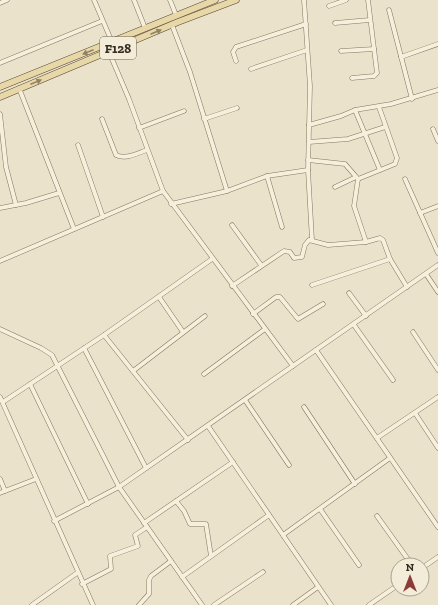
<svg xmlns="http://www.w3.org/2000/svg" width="438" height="605" viewBox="0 0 438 605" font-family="'Zilla Slab',serif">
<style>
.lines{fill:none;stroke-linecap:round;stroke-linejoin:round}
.minor-casing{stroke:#857660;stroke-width:5}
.primary-casing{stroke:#534434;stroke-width:7}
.minor{stroke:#f5efdc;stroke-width:4}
.primary{stroke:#e8d7a7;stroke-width:6}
.oneway{fill:#908264}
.labels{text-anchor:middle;stroke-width:3;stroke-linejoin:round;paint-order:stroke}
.shield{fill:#f2ecd8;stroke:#6f6659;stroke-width:1}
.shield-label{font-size:13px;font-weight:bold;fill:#372d22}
</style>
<rect width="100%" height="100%" fill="#eae2ca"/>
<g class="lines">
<defs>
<g id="minor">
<path d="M 94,0 L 112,42"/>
<path d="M 134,0 L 145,28"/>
<path d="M 170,0 L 176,15"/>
<path d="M 304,0 L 310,86 L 308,170 L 312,240"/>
<path d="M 0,3 L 7,0"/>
<path d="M 329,6 L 346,0"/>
<path d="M 389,10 L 412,99"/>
<path d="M 335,23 L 370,20"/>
<path d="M 172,25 L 190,72 L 227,191"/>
<path d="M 341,51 L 374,49"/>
<path d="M 109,52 L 129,99 L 163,191 L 293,366"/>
<path d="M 401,57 L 438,44"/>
<path d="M 236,61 L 233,52 L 236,47 L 306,24"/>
<path d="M 0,63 L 102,21"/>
<path d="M 251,69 L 307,50"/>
<path d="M 352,78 L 374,76 L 377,73 L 368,0"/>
<path d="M 19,88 L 74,229"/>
<path d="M 355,110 L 380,170"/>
<path d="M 0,114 L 6,167 L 16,205"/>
<path d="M 102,119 L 116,155 C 125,160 138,153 147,150"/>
<path d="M 204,119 L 237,108"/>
<path d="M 309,125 L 341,116 L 355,110 L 391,104 L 438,90"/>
<path d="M 139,128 L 184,111"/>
<path d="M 433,129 L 438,141"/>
<path d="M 309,142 L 348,139 L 385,127"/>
<path d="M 78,145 L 103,217"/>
<path d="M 308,160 L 345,164 L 358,179 L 395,164 L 397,158 L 379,107"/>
<path d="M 267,176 L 282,227"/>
<path d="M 358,179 L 354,206 L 366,242"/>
<path d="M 405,179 L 438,253"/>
<path d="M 335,187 L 356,177"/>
<path d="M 171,204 L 227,191 L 267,176 L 308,170"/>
<path d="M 0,208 L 26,203 L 59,193"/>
<path d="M 420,213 L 438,206"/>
<path d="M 232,225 L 261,265"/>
<path d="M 0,261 L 163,191"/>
<path d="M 426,274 L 438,292"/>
<path d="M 312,285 L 390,259 L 407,287"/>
<path d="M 232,286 L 284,251 L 290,252 L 294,258 L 302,257 L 305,245 L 309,240 L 328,245 L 366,242 L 380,238 L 383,240 L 390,259"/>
<path d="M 349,293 L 366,316"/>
<path d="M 159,297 L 183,332"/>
<path d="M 253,314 L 276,297 L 280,297 L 298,319 L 323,304"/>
<path d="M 354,325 L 393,380"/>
<path d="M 0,329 L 41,348 L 52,355 L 119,487 L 202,605"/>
<path d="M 413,332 L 438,370"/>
<path d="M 84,348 L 146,468"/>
<path d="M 316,350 L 438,527"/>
<path d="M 133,371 L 205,316"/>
<path d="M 204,374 L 265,329"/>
<path d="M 30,384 L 88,504"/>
<path d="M 0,397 L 93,605"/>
<path d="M 245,400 L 289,465"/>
<path d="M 3,402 L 104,335"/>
<path d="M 304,407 L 355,484"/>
<path d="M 415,413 L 438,448"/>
<path d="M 208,426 L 331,605"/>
<path d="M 377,438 L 438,397"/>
<path d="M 188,440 L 104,335 L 212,259"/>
<path d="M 0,479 L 5,491"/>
<path d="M 0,493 L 36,479"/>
<path d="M 176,501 L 184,511 L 190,524 L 206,524 L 211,556"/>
<path d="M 320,509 L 359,565"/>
<path d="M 377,516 L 412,565"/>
<path d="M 54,521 L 119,487 L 438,265"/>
<path d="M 144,523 L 233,462"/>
<path d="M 283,535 L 390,458"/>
<path d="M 422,568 L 438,557"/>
<path d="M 182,577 L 269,515"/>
<path d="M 82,584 L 111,569 L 110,556 L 138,546 L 135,535 L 147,527"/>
<path d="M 32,605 L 77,573"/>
<path d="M 139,605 L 149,594 L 149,580 L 151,576 L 171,561"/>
<path d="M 214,605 L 263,572"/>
<path d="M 293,605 L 318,587"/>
<path d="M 369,605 L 398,585"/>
</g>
<g id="primary">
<path d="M 0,87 L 215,0"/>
<path d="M 0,97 L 178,22 L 236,0"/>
</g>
</defs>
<use href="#minor" class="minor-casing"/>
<use href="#primary" class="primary-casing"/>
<use href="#minor" class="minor"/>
<use href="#primary" class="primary"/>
</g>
<defs><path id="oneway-solid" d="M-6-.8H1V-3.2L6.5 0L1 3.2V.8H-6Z"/></defs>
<g class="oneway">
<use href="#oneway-solid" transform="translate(156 32) rotate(-23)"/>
<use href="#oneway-solid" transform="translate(88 52) rotate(158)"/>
<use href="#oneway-solid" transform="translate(36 82) rotate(-22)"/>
</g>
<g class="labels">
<rect class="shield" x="100" y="37" width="36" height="22" rx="3"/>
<g class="shield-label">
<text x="118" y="53">F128</text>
</g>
</g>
<g transform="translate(410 577)"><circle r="19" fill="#f2ecd8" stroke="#a7a08f"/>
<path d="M0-3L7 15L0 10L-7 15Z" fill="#8d3b37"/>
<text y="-6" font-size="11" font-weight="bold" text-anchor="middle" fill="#372d22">N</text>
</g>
</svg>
